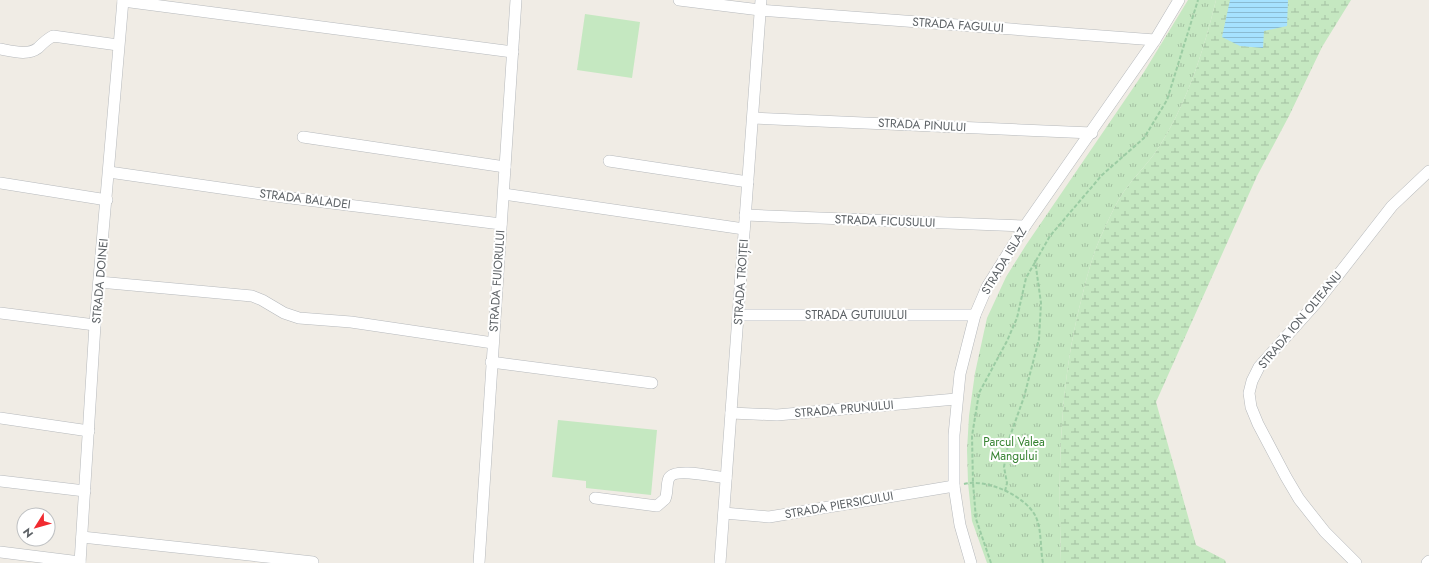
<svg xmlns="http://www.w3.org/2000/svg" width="1429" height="563" viewBox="0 0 1429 563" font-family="Jost,sans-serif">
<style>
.grass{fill:#c5e8c1}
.wetland{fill:url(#wetland-marsh)}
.park{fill:url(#park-tufts)}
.water{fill:url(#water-rules)}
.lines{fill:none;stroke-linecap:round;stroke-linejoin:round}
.minor-casing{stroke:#b6b9bc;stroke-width:12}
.path{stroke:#9bcca3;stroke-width:2;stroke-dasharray:4 2;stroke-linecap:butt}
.minor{stroke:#fff;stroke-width:11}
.labels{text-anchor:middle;stroke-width:4;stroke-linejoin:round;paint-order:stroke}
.street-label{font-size:12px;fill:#5d6266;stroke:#fff}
.park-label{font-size:12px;fill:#358230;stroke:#fff}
</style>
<defs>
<pattern id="wetland-marsh" width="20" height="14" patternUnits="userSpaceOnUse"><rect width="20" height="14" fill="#c5e8c1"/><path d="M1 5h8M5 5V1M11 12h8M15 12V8" fill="none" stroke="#a3bfa1"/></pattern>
<pattern id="park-tufts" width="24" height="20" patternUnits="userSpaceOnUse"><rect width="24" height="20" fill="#c5e8c1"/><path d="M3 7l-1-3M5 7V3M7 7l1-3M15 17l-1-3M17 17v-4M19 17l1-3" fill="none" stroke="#a3bfa1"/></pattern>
<pattern id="water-rules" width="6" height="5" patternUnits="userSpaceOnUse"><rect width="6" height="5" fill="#a6e2ff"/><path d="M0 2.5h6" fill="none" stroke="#8abbd2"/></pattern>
</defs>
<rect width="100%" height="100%" fill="#f0ece5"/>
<g class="grass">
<path d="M 585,14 L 640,22 L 632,78 L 577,70 Z"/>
<path d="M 558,420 L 657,430 L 651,495 L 586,488 L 586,481 L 552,477 Z"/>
</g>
<path class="wetland" d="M 1216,0 L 1351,0 L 1322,47 L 1289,116 L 1257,176 L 1156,402 L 1196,545 L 1225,560 L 1226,563 L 1061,563 C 1058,474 1059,383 1082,297 C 1087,276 1093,253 1102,234 C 1108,221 1114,207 1121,196 C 1131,180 1144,168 1155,153 C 1186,107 1203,53 1216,0 Z"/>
<path class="park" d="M 1188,0 L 1216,0 C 1203,53 1186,107 1155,153 C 1144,168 1131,180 1121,196 C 1114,207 1108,221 1102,234 C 1093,253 1087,276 1082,297 C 1059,383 1058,474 1061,563 L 987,563 L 972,521 L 968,483 L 967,450 L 969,416 L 975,373 L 987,318 L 1006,277 L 1026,245 L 1144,72 Z"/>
<path class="water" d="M 1230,0 L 1288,0 L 1287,26 L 1264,31 L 1263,48 L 1240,46 L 1222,37 Z"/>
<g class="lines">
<defs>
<g id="minor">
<path d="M 679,0 L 760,10 L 1155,40"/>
<path d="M 123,1 L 513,52"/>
<path d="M 0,49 C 12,51 28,56 38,48 C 43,43 47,39 53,36 L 118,45"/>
<path d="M 753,118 L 1092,133"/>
<path d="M 303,137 L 505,167"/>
<path d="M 609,161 L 748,182"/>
<path d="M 109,172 L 283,197 L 501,224"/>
<path d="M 0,183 L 107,200"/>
<path d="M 504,194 L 744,229"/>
<path d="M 745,215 L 1025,226"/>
<path d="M 99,282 L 252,296 L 262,300 L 284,313 L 299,318 L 351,322 L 493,343"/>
<path d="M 0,313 L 95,325"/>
<path d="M 738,315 L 975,315"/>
<path d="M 491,362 L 652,383"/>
<path d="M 731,413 L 777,415 L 956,399"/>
<path d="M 0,418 L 89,431"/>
<path d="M 0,481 L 85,491"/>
<path d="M 595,498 L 657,506 L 665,499 C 668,493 666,484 669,478 C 675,467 715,477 726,478"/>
<path d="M 724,513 L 769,517 L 954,486"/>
<path d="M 82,537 L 313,562"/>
<path d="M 0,552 L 80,562"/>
<path d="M 80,563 L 95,325 L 123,0"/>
<path d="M 479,563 L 516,0"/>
<path d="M 720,563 L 761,0"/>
<path d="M 971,563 L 960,525 L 954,486 L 954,435 L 960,374 L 975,315 L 987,287 L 1025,226 L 1155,40 L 1179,0"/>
<path d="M 1356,563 L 1325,532 L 1299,499 L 1286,477 L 1258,424 L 1251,407 L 1249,393 L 1252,381 L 1259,367 L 1317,302 L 1392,206 L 1429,171"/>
<path d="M 1427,563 L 1429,561"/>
</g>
</defs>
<use href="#minor" class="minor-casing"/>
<g class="path">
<path d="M 964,484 C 986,478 1026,496 1036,517 C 1042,531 1040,548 1043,563"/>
<path d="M 1005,491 L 1007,483 L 1004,467 L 1009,439 L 1024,397 L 1039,339 L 1041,303 L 1035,260"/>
<path d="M 991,563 L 976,519 L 973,483 L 972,436 L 979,393 L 1007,341 L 1017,318 L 1026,278 L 1050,236 L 1102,175 L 1144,138 L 1167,100 L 1198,0"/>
</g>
<use href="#minor" class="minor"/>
</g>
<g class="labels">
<g class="street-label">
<text transform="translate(958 25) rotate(4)" y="4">STRADA FAGULUI</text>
<text transform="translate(922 125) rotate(3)" y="4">STRADA PINULUI</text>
<text transform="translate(305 199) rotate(7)" y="4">STRADA BALADEI</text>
<text transform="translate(885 221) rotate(2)" y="4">STRADA FICUSULUI</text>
<text transform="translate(1004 261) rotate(-59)" y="4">STRADA ISLAZ</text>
<text transform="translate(100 281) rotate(-85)" y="4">STRADA DOINEI</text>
<text transform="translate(497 281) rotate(-86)" y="4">STRADA FUIORULUI</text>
<text transform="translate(741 282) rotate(-86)" y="4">STRADA TROIȚEI</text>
<text x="856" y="319">STRADA GUTUIULUI</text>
<text transform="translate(1300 320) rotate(-50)" y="4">STRADA ION OLTEANU</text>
<text transform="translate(844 409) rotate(-5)" y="4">STRADA PRUNULUI</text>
<text transform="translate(839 505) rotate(-10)" y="4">STRADA PIERSICULUI</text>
</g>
<g class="park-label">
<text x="1014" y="446">Parcul Valea<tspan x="1014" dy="14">Mangului</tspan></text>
</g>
</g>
<g transform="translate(36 527) rotate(233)"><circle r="19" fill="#ffffff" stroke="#bec0c2"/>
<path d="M0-3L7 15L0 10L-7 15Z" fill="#f12a30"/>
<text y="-6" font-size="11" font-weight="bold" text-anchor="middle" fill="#5d6266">N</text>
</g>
</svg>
